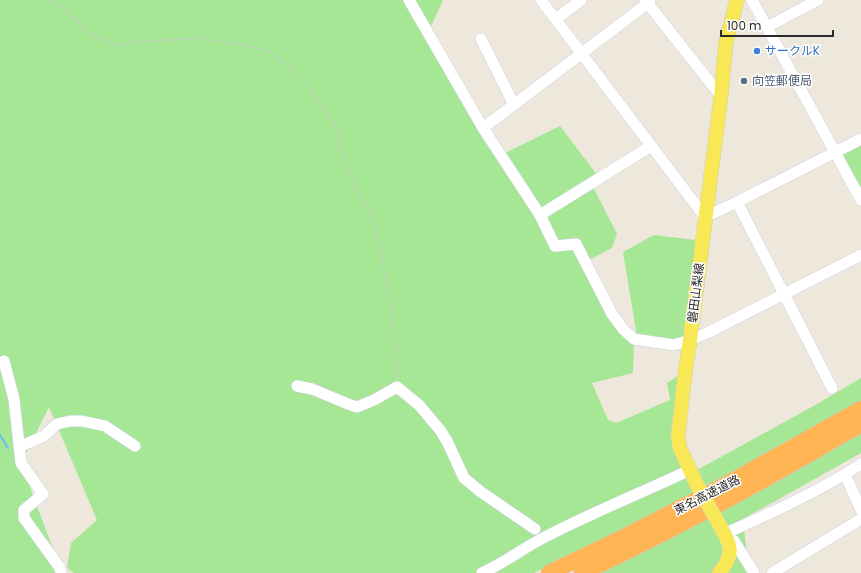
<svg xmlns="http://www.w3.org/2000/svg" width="861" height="573" viewBox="0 0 861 573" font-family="Poppins,'Noto Sans JP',sans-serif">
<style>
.green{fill:#a6e795}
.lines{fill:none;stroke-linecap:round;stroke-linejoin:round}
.stream{stroke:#68bdf5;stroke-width:2}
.minor-casing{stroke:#d0d1e4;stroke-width:12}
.major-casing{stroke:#ccc;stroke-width:15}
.highway-casing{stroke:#ccc;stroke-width:17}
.path{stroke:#ccc;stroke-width:1.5;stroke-dasharray:3 2;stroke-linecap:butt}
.minor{stroke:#fff;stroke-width:11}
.major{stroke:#f8e855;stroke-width:14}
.highway{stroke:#ffb554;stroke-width:16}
.major-bridge-casing{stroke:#ccc;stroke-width:15;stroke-linecap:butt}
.major-bridge{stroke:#f8e855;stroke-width:14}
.shop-dot{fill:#3f7fe0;stroke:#fff;stroke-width:1.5}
.service-dot{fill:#5c6f8a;stroke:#fff;stroke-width:1.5}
.labels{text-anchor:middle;stroke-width:3;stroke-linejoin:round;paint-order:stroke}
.shop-label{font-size:12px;fill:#366cbe;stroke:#fff;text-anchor:start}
.service-label{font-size:12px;fill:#4e5e75;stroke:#fff;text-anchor:start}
.street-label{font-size:12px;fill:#2a2a2a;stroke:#fff}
</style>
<rect width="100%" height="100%" fill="#ede8db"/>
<g class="green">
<path d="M 0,0 L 443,0 L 426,37 L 501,155 L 560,126 L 598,176 L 591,183 L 617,234 L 612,248 L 589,260 L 576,244 L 634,342 L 633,373 L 592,383 L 608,420 L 616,423 L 670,400 L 667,383 L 682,373 L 679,435 L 688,475 L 810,408 L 861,378 L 861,404 L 640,523 L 534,573 L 74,573 L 67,568 L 71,543 L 97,520 L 49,407 L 21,463 L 62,573 L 0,573 Z"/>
<path d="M 861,144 L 861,186 L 860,186 L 841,154 Z"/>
<path d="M 654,235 L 696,240 L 686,339 L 672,344 L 637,337 L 623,252 Z"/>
<path d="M 861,429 L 861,453 L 718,533 L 744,529 L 748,564 L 754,573 L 600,573 Z"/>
</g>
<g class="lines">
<path class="stream" d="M 0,435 L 8,448"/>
<defs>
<g id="minor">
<path d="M 409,0 L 483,128 L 540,215 L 555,246 L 576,244 L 612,314 L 623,329 L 634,339 L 674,345 L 690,340 L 707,333 L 861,255"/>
<path d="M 541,0 L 705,217 L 737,202 L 861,139"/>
<path d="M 645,0 L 721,96"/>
<path d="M 752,0 L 861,200"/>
<path d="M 556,19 L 581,0"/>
<path d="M 767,27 L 818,0"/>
<path d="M 481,39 L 514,105"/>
<path d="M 483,128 L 648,3 L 650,0"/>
<path d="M 737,202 L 832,388"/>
<path d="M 540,215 L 651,146"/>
<path d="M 4,361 L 14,399 L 21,463 L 43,494 L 24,510 L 24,518 L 60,568 L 61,573"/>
<path d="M 297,386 L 312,389 L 348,404 L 357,407 L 374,400 L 397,387 L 419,405 L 440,430 L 447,441 L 464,478 L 481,492 L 535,529"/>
<path d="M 19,447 L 44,436 L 57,424 L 70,421 L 82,421 L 105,426 L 135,446"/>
<path d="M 845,474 L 861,510"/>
<path d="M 724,534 C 771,513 818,492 861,464"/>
<path d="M 727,540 L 734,541 L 754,573"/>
<path d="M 482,573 C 504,563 522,549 543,538 C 591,513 641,493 690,470"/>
<path d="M 772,573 L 861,519"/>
</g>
<g id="major">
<path d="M 696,483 L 680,448 L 678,436 L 685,373 L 690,340 L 721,96 L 726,42 L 737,0"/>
<path d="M 715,517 C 727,540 739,550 719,573"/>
</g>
<g id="highway">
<path d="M 549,573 L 620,539 L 727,484 L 861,409"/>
<path d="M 582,573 C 677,528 770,478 861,424"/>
</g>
</defs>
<use href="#minor" class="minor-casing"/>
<use href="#major" class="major-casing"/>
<use href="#highway" class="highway-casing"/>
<path class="path" d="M 51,0 L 56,3 L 93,35 L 114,45 L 125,45 L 130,43 L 151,41 L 200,38 L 213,40 L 261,48 L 275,55 L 294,71 L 320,103 L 334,123 L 336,129 L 340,148 L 356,189 L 368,205 L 377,234 L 390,302 L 395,335 L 397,379"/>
<use href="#minor" class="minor"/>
<use href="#major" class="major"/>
<use href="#highway" class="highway"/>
<defs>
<path id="major-bridge" d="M 696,483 L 715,517"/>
</defs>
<use href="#major-bridge" class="major-bridge-casing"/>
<use href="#major-bridge" class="major-bridge"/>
</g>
<circle class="shop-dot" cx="757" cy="51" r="4"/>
<circle class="service-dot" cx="744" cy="81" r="4"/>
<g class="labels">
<g class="shop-label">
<text x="765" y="55">サークルK</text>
</g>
<g class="service-label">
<text x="752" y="85">向笠郵便局</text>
</g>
<g class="street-label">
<text transform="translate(696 293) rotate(-83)" y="4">磐田山梨線</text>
<text transform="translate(707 495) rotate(-27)" y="4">東名高速道路</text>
</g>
</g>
<path d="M721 30v6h112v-6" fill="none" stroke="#2a2a2a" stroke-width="2"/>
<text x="727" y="30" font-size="12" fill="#2a2a2a" stroke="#ffffff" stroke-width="3" paint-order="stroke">100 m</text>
</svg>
